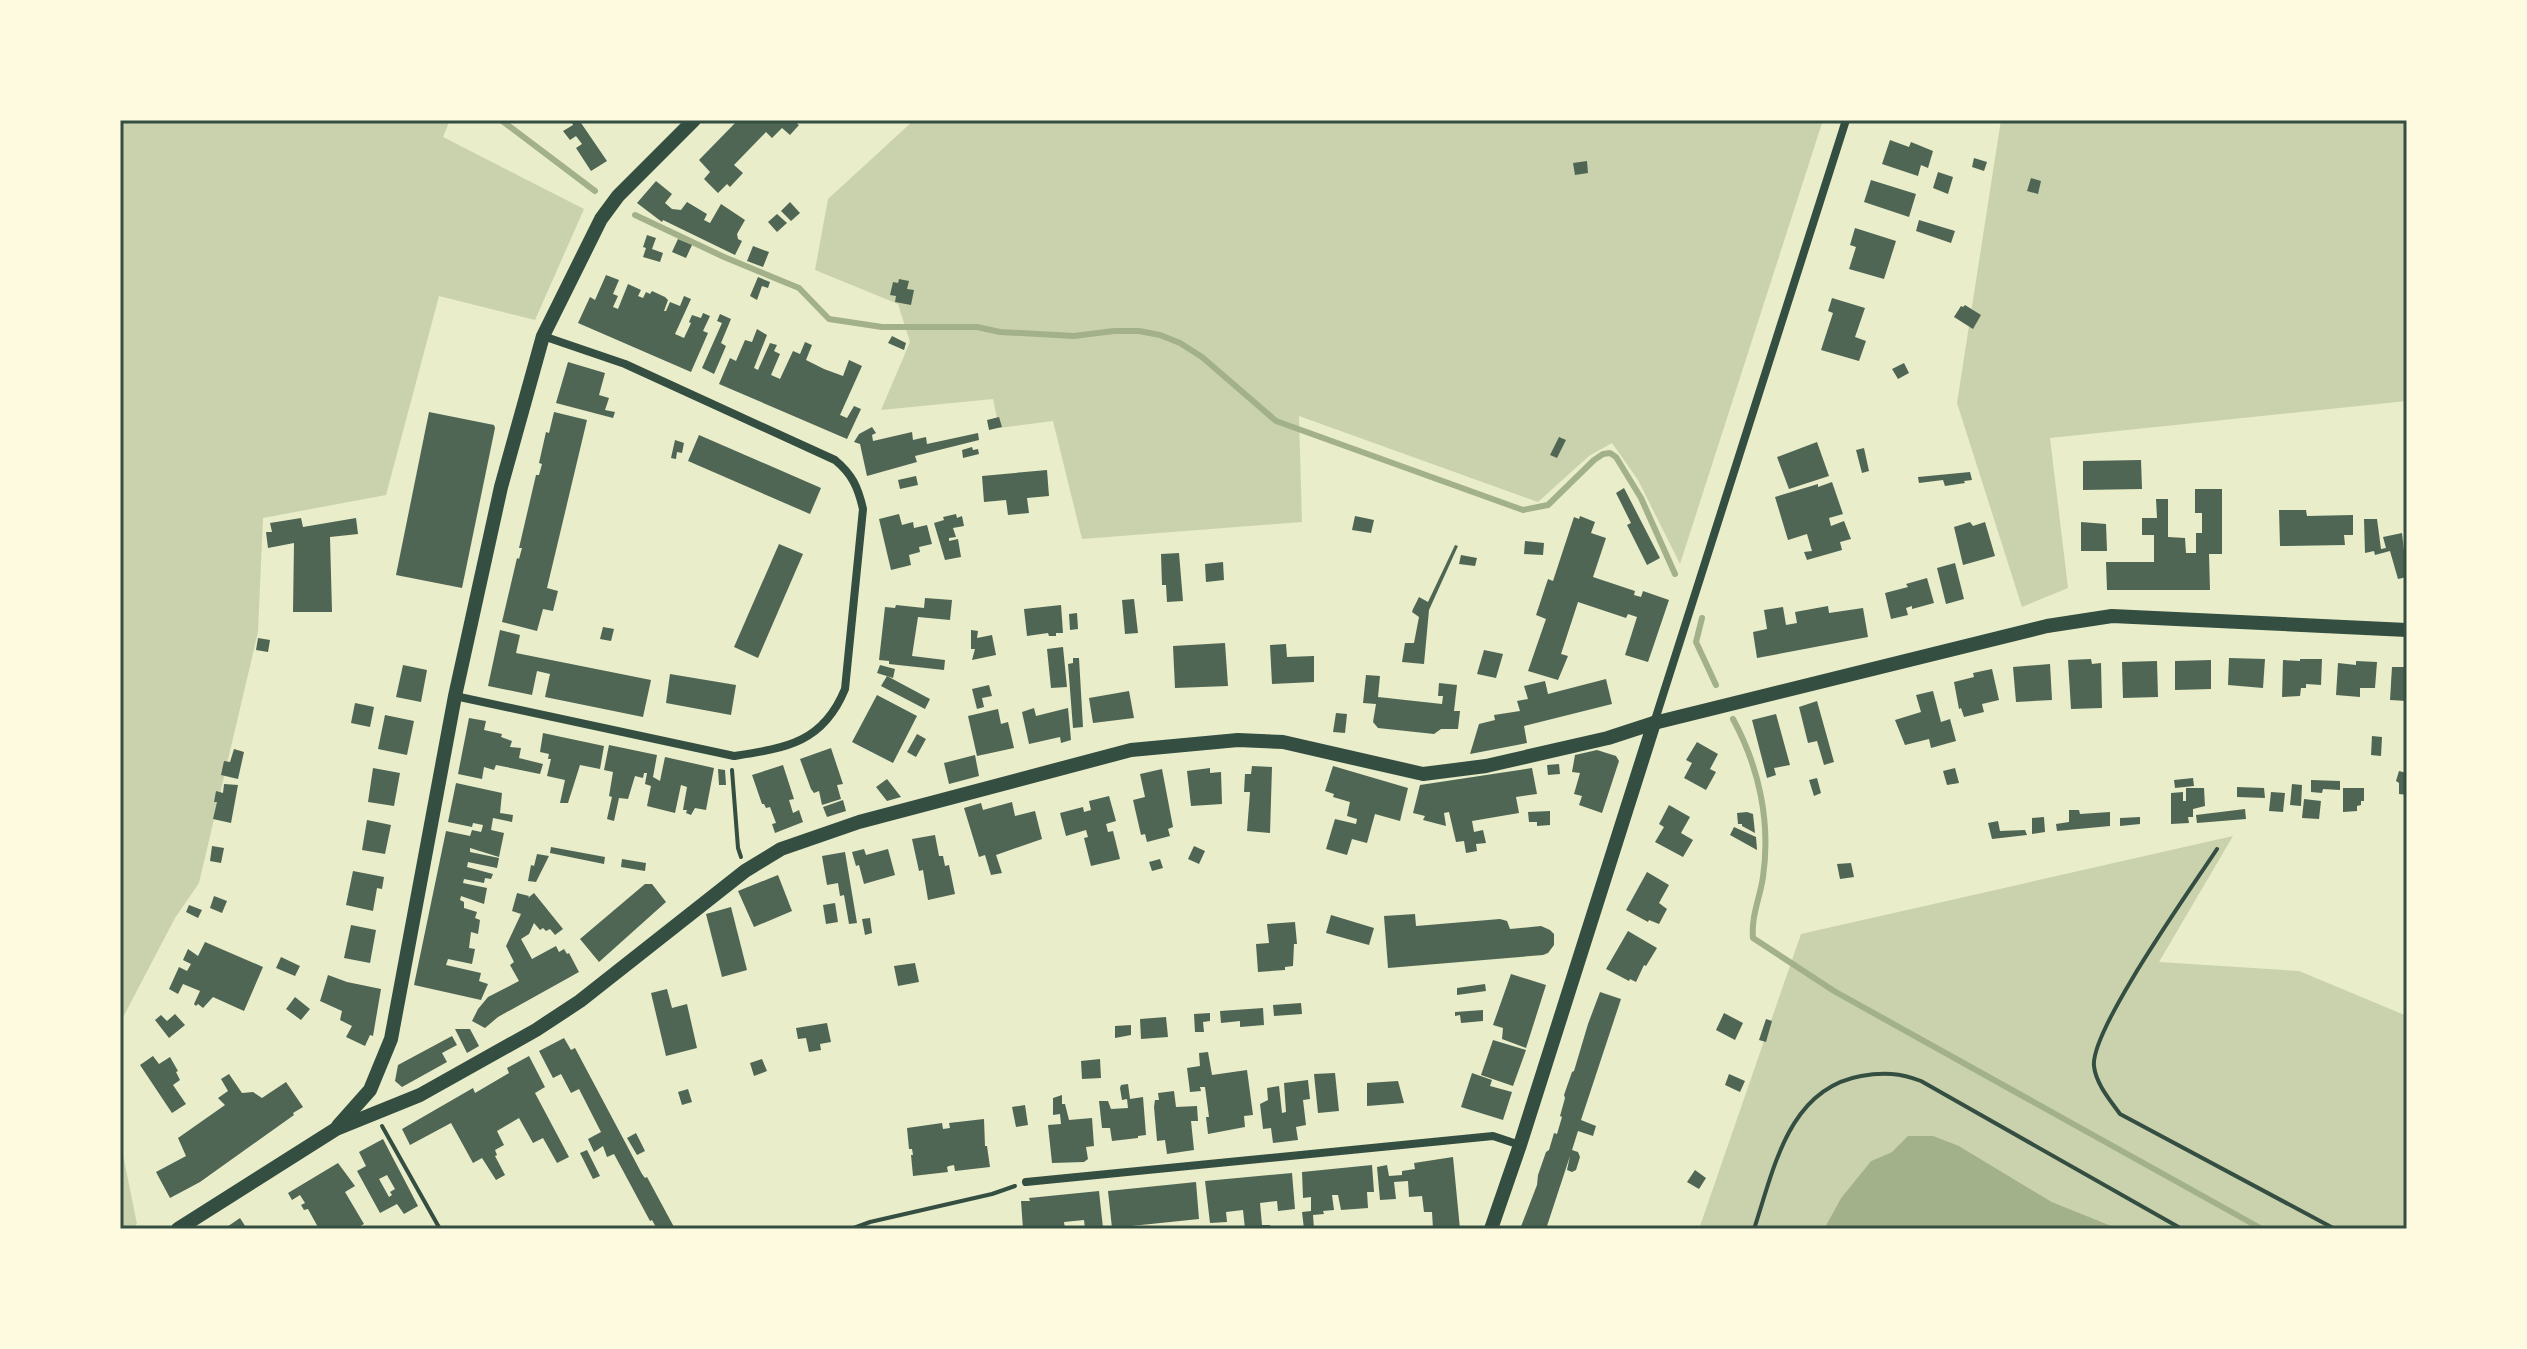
<svg xmlns="http://www.w3.org/2000/svg" width="2527" height="1349" viewBox="0 0 2527 1349" font-family="Barlow,sans-serif">
<style>
.green{fill:#cad2ad}
.water{fill:#a3b18a}
.lines{fill:none;stroke-linecap:round;stroke-linejoin:round}
.stream{stroke:#a3b18a;stroke-width:6}
.building{fill:#4f6655;fill-rule:evenodd}
.path{stroke:#344e41;stroke-width:4}
.minor{stroke:#344e41;stroke-width:8}
.tertiary{stroke:#344e41;stroke-width:14}
.neatline{fill:none;stroke:#344e41;stroke-width:3}
</style>
<rect width="100%" height="100%" fill="#e9edc9"/>
<g class="green">
<path d="M 120,120 L 450,120 L 443,137 L 584,209 L 535,320 L 439,296 L 386,495 L 263,518 L 258,632 L 199,883 L 175,918 L 120,1023 Z"/>
<path d="M 914,120 L 1823,120 L 1680,564 L 1638,480 L 1612,443 L 1589,456 L 1538,502 L 1299,416 L 1302,522 L 1082,539 L 1053,421 L 999,428 L 993,399 L 881,410 L 910,342 L 898,304 L 815,270 L 828,199 Z"/>
<path d="M 2001,120 L 2407,120 L 2407,401 L 2050,438 L 2068,588 L 2022,607 L 1957,403 Z"/>
<path d="M 2233,836 L 2159,962 L 2299,971 L 2407,1016 L 2407,1229 L 2119,1229 L 2052,1202 L 1959,1146 L 1892,1152 L 1871,1161 L 1841,1198 L 1824,1229 L 1699,1229 L 1801,934 Z"/>
<path d="M 120,1140 L 137,1224 L 131,1229 L 120,1229 Z"/>
</g>
<path class="water" d="M 1908,1136 L 1933,1136 L 1959,1146 L 2052,1202 L 2119,1229 L 1824,1229 L 1841,1198 L 1871,1161 L 1892,1152 Z"/>
<g class="lines">
<g class="stream">
<path d="M 501,120 L 595,191"/>
<path d="M 635,215 L 724,257 L 799,288 L 829,319 L 882,327 L 977,327 L 1000,332 L 1074,336 L 1114,331 L 1139,331 L 1160,335 L 1180,343 L 1202,357 L 1276,421 L 1523,510 L 1548,505 L 1594,460 L 1603,454 L 1610,453 L 1616,457 L 1641,498 L 1675,574"/>
<path d="M 1702,618 L 1696,642 L 1716,685"/>
<path d="M 1733,719 C 1759,767 1771,822 1763,877 C 1760,898 1751,916 1753,938 L 1834,991 L 2262,1229"/>
</g>
</g>
<g class="building">
<path d="M 571,120 L 579,120 L 607,161 L 591,171 L 576,148 L 582,144 L 576,136 L 570,140 L 563,131 L 573,125 Z"/>
<path d="M 738,120 L 756,120 L 759,123 L 763,120 L 769,120 L 772,123 L 774,120 L 793,120 L 799,125 L 790,135 L 782,128 L 772,138 L 766,132 L 734,165 L 743,173 L 730,187 L 727,184 L 718,193 L 704,179 L 710,172 L 699,160 Z"/>
<path d="M 1890,140 L 1909,147 L 1911,142 L 1933,151 L 1928,168 L 1921,165 L 1918,176 L 1882,164 Z"/>
<path d="M 1974,158 L 1987,162 L 1984,171 L 1972,167 Z"/>
<path d="M 1587,161 L 1588,173 L 1575,175 L 1573,163 Z"/>
<path d="M 1938,172 L 1953,177 L 1948,194 L 1933,188 Z"/>
<path d="M 2031,178 L 2041,181 L 2038,194 L 2027,191 Z"/>
<path d="M 1871,180 L 1916,194 L 1909,217 L 1864,202 Z"/>
<path d="M 656,181 L 672,194 L 665,203 L 672,209 L 681,210 L 687,202 L 707,214 L 704,220 L 710,223 L 721,204 L 745,220 L 737,234 L 738,239 L 742,241 L 735,255 L 663,220 L 662,222 L 637,203 Z"/>
<path d="M 790,202 L 800,213 L 791,221 L 781,211 Z"/>
<path d="M 777,214 L 787,223 L 777,232 L 768,222 Z"/>
<path d="M 1919,220 L 1955,231 L 1951,243 L 1916,231 Z"/>
<path d="M 1855,228 L 1896,241 L 1884,279 L 1849,269 L 1856,247 L 1850,245 Z"/>
<path d="M 647,235 L 656,238 L 652,249 L 663,253 L 660,262 L 643,257 L 646,248 L 643,247 Z"/>
<path d="M 678,239 L 692,245 L 686,258 L 672,252 Z"/>
<path d="M 753,246 L 769,252 L 763,267 L 747,261 Z"/>
<path d="M 606,275 L 619,280 L 613,294 L 618,296 L 613,307 L 618,309 L 628,284 L 641,290 L 638,296 L 643,298 L 646,292 L 650,294 L 652,291 L 665,297 L 668,300 L 664,311 L 666,311 L 670,302 L 680,306 L 684,296 L 691,299 L 675,334 L 684,338 L 691,323 L 689,322 L 692,315 L 701,318 L 703,313 L 710,316 L 703,331 L 708,333 L 691,372 L 578,323 L 590,297 L 595,300 Z"/>
<path d="M 758,277 L 770,282 L 768,288 L 762,286 L 757,300 L 750,296 Z"/>
<path d="M 899,279 L 909,281 L 907,289 L 914,290 L 911,305 L 895,302 L 896,296 L 890,295 L 893,282 L 898,283 Z"/>
<path d="M 1832,298 L 1865,308 L 1855,337 L 1866,341 L 1859,361 L 1821,350 L 1833,313 L 1828,311 Z"/>
<path d="M 1965,305 L 1981,315 L 1973,329 L 1954,317 L 1961,306 L 1963,307 Z"/>
<path d="M 720,314 L 731,319 L 721,343 L 726,346 L 714,374 L 702,368 L 722,323 L 717,321 Z"/>
<path d="M 757,329 L 767,335 L 754,368 L 758,370 L 770,343 L 777,345 L 774,351 L 780,354 L 771,375 L 780,379 L 793,351 L 800,354 L 805,342 L 812,345 L 806,360 L 824,369 L 843,376 L 849,360 L 862,366 L 840,415 L 847,418 L 854,406 L 861,409 L 847,439 L 719,384 L 730,358 L 736,361 L 745,340 L 752,342 Z"/>
<path d="M 892,336 L 906,343 L 904,350 L 888,343 Z"/>
<path d="M 568,362 L 605,373 L 599,395 L 609,398 L 605,410 L 615,412 L 613,418 L 556,403 Z"/>
<path d="M 1904,363 L 1909,373 L 1898,379 L 1892,369 Z"/>
<path d="M 429,412 L 494,425 L 495,428 L 462,588 L 396,575 Z"/>
<path d="M 554,412 L 587,420 L 547,588 L 558,591 L 553,611 L 543,609 L 537,631 L 502,622 L 517,558 L 519,559 L 522,548 L 519,548 L 536,475 L 539,475 L 542,464 L 539,463 L 546,432 L 549,433 Z"/>
<path d="M 999,417 L 1002,427 L 989,430 L 987,420 Z"/>
<path d="M 872,427 L 876,433 L 872,435 L 873,441 L 912,432 L 913,440 L 926,437 L 927,444 L 978,433 L 979,440 L 915,456 L 917,462 L 867,476 L 860,444 L 854,442 L 859,434 Z"/>
<path d="M 699,435 L 821,488 L 810,514 L 688,461 Z"/>
<path d="M 1559,437 L 1566,440 L 1557,458 L 1550,455 Z"/>
<path d="M 675,440 L 684,443 L 682,453 L 677,452 L 676,459 L 671,458 Z"/>
<path d="M 1817,442 L 1829,476 L 1789,489 L 1777,457 Z"/>
<path d="M 972,447 L 973,450 L 978,449 L 979,454 L 963,458 L 962,450 Z"/>
<path d="M 1864,448 L 1869,471 L 1862,473 L 1856,450 Z"/>
<path d="M 2141,460 L 2142,489 L 2083,490 L 2083,461 Z"/>
<path d="M 1047,470 L 1049,496 L 1027,498 L 1029,513 L 1008,515 L 1006,500 L 984,502 L 982,476 Z"/>
<path d="M 1970,472 L 1972,480 L 1964,481 L 1965,483 L 1945,486 L 1943,480 L 1919,483 L 1918,477 Z"/>
<path d="M 916,476 L 918,485 L 900,489 L 898,480 Z"/>
<path d="M 1832,482 L 1843,514 L 1829,518 L 1831,526 L 1844,521 L 1851,539 L 1840,542 L 1842,550 L 1807,560 L 1804,552 L 1812,551 L 1807,534 L 1788,540 L 1775,497 L 1818,484 L 1818,487 Z"/>
<path d="M 1624,488 L 1660,558 L 1647,565 L 1627,525 L 1631,523 L 1616,493 Z"/>
<path d="M 2195,489 L 2222,489 L 2222,554 L 2209,554 L 2210,590 L 2107,590 L 2106,562 L 2154,562 L 2154,535 L 2142,535 L 2142,518 L 2157,518 L 2156,499 L 2168,499 L 2168,537 L 2185,538 L 2186,553 L 2196,553 L 2196,533 L 2202,533 L 2202,513 L 2195,513 Z"/>
<path d="M 2279,510 L 2306,510 L 2307,516 L 2353,515 L 2353,535 L 2344,535 L 2345,545 L 2280,546 Z"/>
<path d="M 899,514 L 902,525 L 913,522 L 914,528 L 927,525 L 932,544 L 919,547 L 920,552 L 909,555 L 911,565 L 891,570 L 879,519 Z"/>
<path d="M 956,514 L 957,518 L 962,516 L 964,526 L 953,528 L 956,537 L 949,538 L 949,541 L 958,539 L 961,557 L 945,560 L 934,523 L 944,520 L 943,517 Z"/>
<path d="M 1355,516 L 1374,520 L 1371,533 L 1352,530 Z"/>
<path d="M 1580,516 L 1595,522 L 1591,533 L 1606,538 L 1593,577 L 1635,591 L 1634,595 L 1641,597 L 1643,591 L 1669,600 L 1648,662 L 1625,655 L 1637,617 L 1628,614 L 1626,618 L 1578,602 L 1561,654 L 1568,656 L 1558,680 L 1528,671 L 1546,619 L 1536,615 L 1548,579 L 1553,581 L 1574,517 L 1579,519 Z"/>
<path d="M 301,518 L 303,527 L 356,518 L 358,534 L 330,537 L 332,612 L 293,612 L 294,543 L 268,548 L 266,532 L 272,532 L 270,523 Z"/>
<path d="M 2364,519 L 2377,519 L 2381,549 L 2386,548 L 2383,537 L 2402,533 L 2407,577 L 2398,579 L 2390,551 L 2375,555 L 2374,551 L 2365,553 Z"/>
<path d="M 1970,522 L 1973,526 L 1985,522 L 1995,556 L 1963,565 L 1954,527 Z"/>
<path d="M 2081,522 L 2106,524 L 2107,551 L 2081,551 Z"/>
<path d="M 1525,541 L 1544,543 L 1543,555 L 1524,554 Z"/>
<path d="M 779,544 L 803,554 L 758,658 L 734,647 Z"/>
<path d="M 1455,545 L 1458,546 L 1429,610 L 1424,664 L 1402,662 L 1405,643 L 1414,643 L 1419,617 L 1412,612 L 1413,609 L 1419,597 L 1428,602 Z"/>
<path d="M 1179,553 L 1183,601 L 1167,602 L 1166,585 L 1162,585 L 1161,554 Z"/>
<path d="M 1461,555 L 1477,558 L 1475,566 L 1459,564 Z"/>
<path d="M 1223,562 L 1224,580 L 1206,582 L 1205,564 Z"/>
<path d="M 1955,563 L 1964,599 L 1946,604 L 1937,568 Z"/>
<path d="M 1927,578 L 1934,603 L 1912,609 L 1912,606 L 1906,608 L 1908,615 L 1891,619 L 1885,593 L 1908,587 L 1906,584 Z"/>
<path d="M 925,598 L 952,600 L 950,620 L 918,617 L 912,656 L 945,660 L 944,670 L 889,664 L 889,661 L 879,660 L 885,607 L 895,608 L 896,605 L 924,608 Z"/>
<path d="M 1134,599 L 1138,633 L 1125,634 L 1122,600 Z"/>
<path d="M 1061,605 L 1063,633 L 1056,633 L 1056,636 L 1049,636 L 1048,633 L 1027,636 L 1024,609 Z"/>
<path d="M 1828,606 L 1829,613 L 1863,608 L 1868,637 L 1757,658 L 1753,632 L 1767,629 L 1764,610 L 1783,607 L 1786,625 L 1797,623 L 1795,612 Z"/>
<path d="M 1077,613 L 1078,629 L 1070,630 L 1069,614 Z"/>
<path d="M 603,627 L 614,629 L 611,641 L 600,639 Z"/>
<path d="M 500,630 L 520,635 L 516,653 L 651,680 L 643,717 L 545,697 L 550,674 L 537,671 L 532,695 L 488,686 Z"/>
<path d="M 971,630 L 978,631 L 977,638 L 992,635 L 996,655 L 972,660 L 975,649 L 971,649 Z"/>
<path d="M 258,638 L 270,640 L 268,652 L 256,650 Z"/>
<path d="M 1225,643 L 1228,686 L 1175,688 L 1173,646 Z"/>
<path d="M 1286,644 L 1287,657 L 1314,656 L 1314,682 L 1272,684 L 1270,645 Z"/>
<path d="M 1063,647 L 1067,687 L 1051,688 L 1047,649 Z"/>
<path d="M 1484,650 L 1503,654 L 1496,678 L 1477,674 Z"/>
<path d="M 1073,658 L 1079,658 L 1083,727 L 1073,728 L 1068,664 L 1073,663 Z"/>
<path d="M 2229,658 L 2265,659 L 2263,688 L 2228,685 Z"/>
<path d="M 2091,659 L 2092,664 L 2101,663 L 2102,708 L 2071,709 L 2068,660 Z"/>
<path d="M 2300,659 L 2322,659 L 2321,685 L 2306,684 L 2306,688 L 2301,688 L 2300,696 L 2282,697 L 2283,660 L 2300,661 Z"/>
<path d="M 2211,660 L 2211,689 L 2175,690 L 2175,661 Z"/>
<path d="M 2157,661 L 2158,697 L 2123,698 L 2122,662 Z"/>
<path d="M 2356,661 L 2377,662 L 2375,688 L 2360,688 L 2360,697 L 2336,695 L 2338,663 L 2356,665 Z"/>
<path d="M 2050,664 L 2052,700 L 2016,702 L 2013,667 Z"/>
<path d="M 403,665 L 427,670 L 421,702 L 396,697 Z"/>
<path d="M 880,665 L 895,669 L 893,678 L 877,673 Z"/>
<path d="M 2392,667 L 2407,667 L 2407,701 L 2390,700 Z"/>
<path d="M 1992,669 L 1999,700 L 1982,704 L 1984,712 L 1964,717 L 1961,708 L 1959,709 L 1954,682 L 1974,677 L 1973,673 Z"/>
<path d="M 670,674 L 736,685 L 731,715 L 666,703 Z"/>
<path d="M 1366,675 L 1380,676 L 1378,697 L 1442,704 L 1443,696 L 1438,696 L 1439,683 L 1457,685 L 1454,711 L 1460,711 L 1458,729 L 1441,729 L 1434,734 L 1378,728 L 1373,722 L 1376,704 L 1363,703 Z"/>
<path d="M 887,676 L 930,699 L 925,709 L 881,686 Z"/>
<path d="M 1606,679 L 1612,704 L 1524,726 L 1527,743 L 1470,754 L 1479,724 L 1495,720 L 1494,715 L 1520,711 L 1517,701 L 1528,699 L 1524,686 L 1545,681 L 1548,694 Z"/>
<path d="M 989,685 L 992,696 L 982,698 L 984,707 L 977,709 L 972,689 Z"/>
<path d="M 1129,691 L 1134,718 L 1093,723 L 1089,698 Z"/>
<path d="M 1933,691 L 1941,722 L 1950,719 L 1956,741 L 1931,748 L 1929,739 L 1905,745 L 1895,720 L 1921,712 L 1916,695 Z"/>
<path d="M 877,695 L 917,716 L 893,763 L 852,742 Z"/>
<path d="M 1817,701 L 1834,762 L 1824,765 L 1817,741 L 1808,743 L 1799,707 Z"/>
<path d="M 355,703 L 374,707 L 370,727 L 351,723 Z"/>
<path d="M 1034,708 L 1036,716 L 1068,708 L 1071,740 L 1061,743 L 1060,737 L 1029,744 L 1022,712 Z"/>
<path d="M 998,709 L 1001,724 L 1008,722 L 1014,748 L 977,756 L 968,716 Z"/>
<path d="M 1336,713 L 1347,714 L 1345,733 L 1333,732 Z"/>
<path d="M 1776,714 L 1790,765 L 1774,768 L 1776,775 L 1767,778 L 1752,720 Z"/>
<path d="M 385,715 L 414,721 L 407,755 L 378,749 Z"/>
<path d="M 469,718 L 486,721 L 484,730 L 502,734 L 501,737 L 512,741 L 510,747 L 521,748 L 519,758 L 543,764 L 540,774 L 496,765 L 494,770 L 484,767 L 482,779 L 458,774 Z"/>
<path d="M 543,733 L 604,746 L 600,769 L 580,765 L 568,803 L 560,803 L 565,780 L 547,776 L 551,759 L 548,759 L 549,754 L 540,752 Z"/>
<path d="M 917,734 L 926,739 L 916,757 L 907,752 Z"/>
<path d="M 2372,736 L 2382,737 L 2381,756 L 2371,755 Z"/>
<path d="M 1697,742 L 1718,754 L 1710,769 L 1716,772 L 1706,790 L 1684,778 L 1692,763 L 1686,760 Z"/>
<path d="M 609,745 L 657,755 L 653,777 L 660,781 L 665,757 L 714,768 L 706,810 L 695,808 L 691,815 L 686,813 L 687,810 L 683,810 L 687,787 L 681,785 L 675,813 L 647,806 L 651,786 L 645,784 L 647,773 L 644,773 L 643,778 L 635,776 L 628,799 L 619,798 L 614,821 L 607,819 L 612,797 L 609,796 L 613,772 L 604,770 Z"/>
<path d="M 831,748 L 843,784 L 837,785 L 841,799 L 822,805 L 819,791 L 814,793 L 811,789 L 800,759 Z"/>
<path d="M 234,749 L 244,752 L 238,779 L 221,775 L 224,761 L 230,762 Z"/>
<path d="M 1597,750 L 1616,756 L 1619,761 L 1602,813 L 1579,805 L 1582,796 L 1574,794 L 1580,773 L 1572,772 L 1575,755 Z"/>
<path d="M 975,755 L 979,776 L 949,784 L 944,763 Z"/>
<path d="M 1559,764 L 1560,774 L 1548,775 L 1547,765 Z"/>
<path d="M 783,765 L 794,799 L 789,800 L 793,813 L 799,810 L 803,822 L 775,833 L 772,824 L 776,823 L 770,807 L 766,808 L 764,804 L 762,804 L 752,775 Z"/>
<path d="M 1252,766 L 1272,767 L 1270,833 L 1247,831 L 1250,792 L 1244,792 L 1245,774 L 1251,774 Z"/>
<path d="M 1333,766 L 1408,788 L 1400,821 L 1375,814 L 1367,843 L 1352,839 L 1347,855 L 1326,849 L 1335,819 L 1356,824 L 1357,819 L 1347,816 L 1350,802 L 1333,797 L 1334,794 L 1325,791 Z"/>
<path d="M 373,768 L 400,773 L 394,806 L 368,802 Z"/>
<path d="M 1210,768 L 1210,773 L 1221,772 L 1222,804 L 1191,806 L 1187,771 Z"/>
<path d="M 1532,768 L 1537,794 L 1516,797 L 1519,813 L 1472,821 L 1474,832 L 1483,830 L 1486,843 L 1476,844 L 1477,851 L 1466,853 L 1464,841 L 1456,842 L 1449,812 L 1444,813 L 1446,826 L 1423,820 L 1425,816 L 1413,813 L 1420,785 Z"/>
<path d="M 1955,768 L 1959,783 L 1947,785 L 1943,771 Z"/>
<path d="M 718,769 L 725,770 L 726,785 L 719,785 Z"/>
<path d="M 1162,769 L 1173,827 L 1168,829 L 1170,836 L 1147,842 L 1145,834 L 1141,835 L 1133,800 L 1145,797 L 1140,774 Z"/>
<path d="M 2399,771 L 2407,773 L 2407,795 L 2399,794 L 2399,783 L 2396,781 Z"/>
<path d="M 1817,778 L 1821,793 L 1814,796 L 1809,780 Z"/>
<path d="M 2193,778 L 2194,786 L 2175,788 L 2174,780 Z"/>
<path d="M 887,779 L 901,797 L 887,801 L 876,787 Z"/>
<path d="M 2311,780 L 2340,781 L 2340,790 L 2323,789 L 2322,793 L 2311,792 Z"/>
<path d="M 456,783 L 502,793 L 500,813 L 513,815 L 512,822 L 493,818 L 491,830 L 504,833 L 499,857 L 470,848 L 470,852 L 499,858 L 497,868 L 468,862 L 467,867 L 493,874 L 491,879 L 485,878 L 484,883 L 464,879 L 463,883 L 487,888 L 484,904 L 461,896 L 460,900 L 464,902 L 464,908 L 477,912 L 475,918 L 480,920 L 478,934 L 471,932 L 469,948 L 475,949 L 472,964 L 448,959 L 446,965 L 481,973 L 479,981 L 488,984 L 481,1000 L 414,985 L 446,831 L 470,836 L 472,830 L 481,832 L 482,829 L 483,825 L 473,823 L 472,827 L 448,822 Z"/>
<path d="M 224,784 L 238,785 L 231,823 L 213,819 L 217,802 L 214,802 L 216,791 L 223,793 Z"/>
<path d="M 2292,784 L 2302,785 L 2301,806 L 2290,805 Z"/>
<path d="M 2237,787 L 2264,788 L 2265,798 L 2237,797 Z"/>
<path d="M 2186,788 L 2204,788 L 2205,806 L 2193,809 L 2193,817 L 2188,817 L 2189,823 L 2171,824 L 2171,793 L 2183,792 L 2183,801 L 2186,801 Z"/>
<path d="M 2343,788 L 2364,788 L 2364,801 L 2361,801 L 2361,805 L 2357,806 L 2357,811 L 2343,812 Z"/>
<path d="M 2271,792 L 2285,793 L 2283,812 L 2269,811 Z"/>
<path d="M 1109,796 L 1116,821 L 1106,824 L 1108,832 L 1113,831 L 1120,859 L 1091,866 L 1084,838 L 1088,837 L 1086,830 L 1066,836 L 1060,813 L 1083,807 L 1084,812 L 1091,810 L 1089,801 Z"/>
<path d="M 2304,799 L 2321,801 L 2319,819 L 2302,818 Z"/>
<path d="M 843,800 L 846,811 L 827,817 L 823,807 Z"/>
<path d="M 1012,802 L 1015,816 L 1035,811 L 1042,839 L 996,855 L 1002,873 L 991,875 L 985,855 L 979,857 L 964,808 L 981,803 L 983,810 Z"/>
<path d="M 1669,805 L 1690,817 L 1681,833 L 1693,840 L 1683,857 L 1655,842 L 1664,827 L 1659,824 Z"/>
<path d="M 2245,809 L 2246,819 L 2197,823 L 2196,815 Z"/>
<path d="M 2069,810 L 2079,810 L 2080,814 L 2110,812 L 2110,826 L 2057,831 L 2056,824 L 2069,822 Z"/>
<path d="M 1550,811 L 1550,825 L 1537,826 L 1537,822 L 1529,822 L 1528,812 Z"/>
<path d="M 1747,812 L 1753,814 L 1755,833 L 1742,826 L 1742,824 L 1738,824 L 1737,813 Z"/>
<path d="M 2044,817 L 2045,832 L 2032,834 L 2032,818 Z"/>
<path d="M 2140,817 L 2140,824 L 2120,826 L 2120,818 Z"/>
<path d="M 367,820 L 391,825 L 385,854 L 362,850 Z"/>
<path d="M 1998,821 L 2000,831 L 2025,830 L 2027,835 L 1992,839 L 1988,823 Z"/>
<path d="M 1734,827 L 1756,837 L 1757,850 L 1730,835 Z"/>
<path d="M 935,835 L 939,856 L 943,856 L 945,866 L 949,865 L 955,894 L 928,900 L 923,870 L 919,871 L 912,839 Z"/>
<path d="M 212,846 L 224,848 L 221,863 L 210,861 Z"/>
<path d="M 1194,846 L 1205,851 L 1199,864 L 1188,859 Z"/>
<path d="M 551,847 L 605,857 L 604,864 L 550,853 Z"/>
<path d="M 864,849 L 866,855 L 888,849 L 895,875 L 864,884 L 859,865 L 856,866 L 852,852 Z"/>
<path d="M 845,852 L 857,923 L 849,924 L 844,895 L 840,896 L 838,883 L 827,885 L 822,856 Z"/>
<path d="M 537,854 L 549,856 L 536,882 L 528,881 L 531,865 L 534,866 Z"/>
<path d="M 622,859 L 646,863 L 645,871 L 621,867 Z"/>
<path d="M 1160,859 L 1163,868 L 1152,871 L 1149,862 Z"/>
<path d="M 1851,863 L 1854,877 L 1840,879 L 1837,864 Z"/>
<path d="M 353,871 L 384,877 L 382,889 L 377,888 L 373,911 L 346,905 Z"/>
<path d="M 1647,872 L 1669,885 L 1659,903 L 1667,909 L 1659,924 L 1649,920 L 1648,922 L 1626,910 Z"/>
<path d="M 778,875 L 792,911 L 754,927 L 738,891 Z"/>
<path d="M 645,884 L 652,884 L 666,902 L 599,962 L 580,939 Z"/>
<path d="M 517,893 L 529,896 L 528,898 L 534,893 L 563,929 L 555,935 L 550,929 L 546,931 L 543,928 L 540,930 L 534,923 L 529,934 L 521,939 L 532,959 L 556,946 L 559,952 L 564,949 L 567,954 L 569,953 L 579,972 L 498,1017 L 485,1028 L 472,1021 L 478,1009 L 488,997 L 519,981 L 510,965 L 514,962 L 506,946 L 521,914 L 512,911 Z"/>
<path d="M 214,896 L 227,901 L 222,913 L 210,908 Z"/>
<path d="M 835,903 L 838,922 L 826,924 L 823,905 Z"/>
<path d="M 189,905 L 202,910 L 198,918 L 186,912 Z"/>
<path d="M 731,907 L 747,970 L 722,977 L 706,914 Z"/>
<path d="M 1415,914 L 1416,926 L 1500,919 L 1507,921 L 1510,929 L 1541,926 L 1550,930 L 1554,934 L 1554,945 L 1548,953 L 1543,955 L 1388,968 L 1384,916 Z"/>
<path d="M 1331,915 L 1374,928 L 1369,945 L 1326,933 Z"/>
<path d="M 870,918 L 872,933 L 865,935 L 862,919 Z"/>
<path d="M 1295,922 L 1297,944 L 1294,944 L 1293,966 L 1285,967 L 1285,970 L 1258,972 L 1256,944 L 1269,943 L 1267,924 Z"/>
<path d="M 351,925 L 376,930 L 370,963 L 344,958 Z"/>
<path d="M 1628,931 L 1657,948 L 1646,966 L 1644,965 L 1636,982 L 1630,979 L 1629,981 L 1606,969 Z"/>
<path d="M 205,942 L 263,967 L 244,1011 L 213,997 L 203,1008 L 198,1004 L 196,1006 L 194,1004 L 200,991 L 183,984 L 178,994 L 169,989 L 179,967 L 187,971 L 191,964 L 183,960 L 188,949 L 198,956 Z"/>
<path d="M 281,957 L 300,966 L 295,976 L 276,968 Z"/>
<path d="M 915,963 L 919,982 L 898,986 L 894,966 Z"/>
<path d="M 1511,974 L 1546,985 L 1526,1048 L 1502,1039 L 1503,1028 L 1493,1025 Z"/>
<path d="M 328,975 L 347,982 L 381,989 L 373,1036 L 370,1035 L 365,1046 L 346,1037 L 352,1026 L 340,1020 L 342,1011 L 320,1001 Z"/>
<path d="M 1485,984 L 1486,991 L 1457,995 L 1457,988 Z"/>
<path d="M 667,989 L 672,1008 L 687,1004 L 697,1048 L 666,1056 L 651,993 Z"/>
<path d="M 1600,992 L 1621,999 L 1581,1120 L 1596,1126 L 1593,1136 L 1578,1131 L 1572,1150 L 1578,1152 L 1580,1157 L 1576,1170 L 1572,1172 L 1567,1170 L 1570,1156 L 1546,1229 L 1520,1229 L 1537,1185 L 1538,1175 L 1546,1152 L 1549,1150 L 1554,1133 L 1557,1134 L 1562,1117 L 1560,1116 L 1565,1098 L 1564,1095 L 1572,1072 L 1574,1071 L 1588,1024 Z"/>
<path d="M 295,997 L 310,1009 L 301,1020 L 286,1009 Z"/>
<path d="M 1301,1003 L 1302,1014 L 1274,1016 L 1273,1005 Z"/>
<path d="M 1263,1008 L 1264,1025 L 1240,1027 L 1240,1021 L 1221,1023 L 1220,1011 Z"/>
<path d="M 1483,1010 L 1483,1021 L 1461,1023 L 1460,1015 L 1455,1016 L 1455,1012 Z"/>
<path d="M 1210,1013 L 1210,1021 L 1203,1022 L 1204,1032 L 1195,1032 L 1194,1014 Z"/>
<path d="M 1724,1013 L 1743,1023 L 1735,1040 L 1716,1030 Z"/>
<path d="M 175,1014 L 185,1025 L 169,1038 L 155,1020 L 161,1015 L 167,1021 Z"/>
<path d="M 1166,1017 L 1168,1037 L 1141,1039 L 1140,1019 Z"/>
<path d="M 1766,1019 L 1772,1021 L 1766,1042 L 1759,1040 Z"/>
<path d="M 827,1023 L 831,1042 L 820,1044 L 821,1050 L 809,1052 L 806,1038 L 798,1039 L 796,1028 Z"/>
<path d="M 1131,1025 L 1131,1035 L 1115,1038 L 1115,1026 Z"/>
<path d="M 455,1029 L 470,1029 L 479,1046 L 467,1053 Z"/>
<path d="M 452,1036 L 457,1045 L 442,1053 L 447,1062 L 402,1087 L 395,1081 L 398,1065 Z"/>
<path d="M 564,1038 L 571,1050 L 575,1048 L 642,1174 L 645,1178 L 647,1177 L 674,1227 L 657,1229 L 652,1220 L 650,1221 L 614,1154 L 607,1157 L 603,1146 L 594,1152 L 588,1139 L 601,1132 L 579,1089 L 571,1093 L 561,1074 L 553,1078 L 539,1051 Z"/>
<path d="M 1493,1040 L 1526,1050 L 1513,1086 L 1481,1075 Z"/>
<path d="M 1208,1052 L 1212,1075 L 1247,1070 L 1253,1115 L 1244,1116 L 1245,1127 L 1208,1134 L 1206,1117 L 1209,1117 L 1205,1087 L 1200,1087 L 1201,1091 L 1190,1092 L 1187,1068 L 1200,1066 L 1199,1053 Z"/>
<path d="M 153,1056 L 159,1064 L 170,1057 L 178,1071 L 176,1072 L 180,1080 L 173,1085 L 186,1104 L 172,1113 L 140,1065 Z"/>
<path d="M 529,1056 L 545,1087 L 535,1093 L 569,1157 L 557,1163 L 543,1138 L 533,1143 L 519,1118 L 497,1131 L 504,1145 L 495,1150 L 497,1155 L 495,1156 L 505,1175 L 496,1180 L 482,1158 L 473,1163 L 451,1123 L 410,1145 L 402,1129 L 473,1088 L 475,1093 L 509,1073 L 507,1068 Z"/>
<path d="M 762,1059 L 767,1071 L 754,1076 L 750,1063 Z"/>
<path d="M 1100,1059 L 1101,1078 L 1082,1079 L 1081,1061 Z"/>
<path d="M 1335,1073 L 1339,1111 L 1318,1113 L 1314,1074 Z"/>
<path d="M 1472,1073 L 1492,1080 L 1490,1086 L 1512,1092 L 1503,1120 L 1461,1107 Z"/>
<path d="M 229,1074 L 242,1093 L 253,1092 L 262,1098 L 286,1082 L 303,1107 L 293,1113 L 294,1115 L 200,1182 L 170,1198 L 156,1172 L 186,1156 L 178,1138 L 225,1105 L 218,1098 L 228,1091 L 221,1079 Z"/>
<path d="M 1729,1074 L 1745,1081 L 1740,1092 L 1725,1085 Z"/>
<path d="M 1308,1080 L 1310,1099 L 1303,1100 L 1306,1125 L 1296,1127 L 1298,1140 L 1273,1143 L 1271,1128 L 1263,1129 L 1260,1104 L 1268,1100 L 1267,1088 L 1279,1086 L 1282,1113 L 1286,1112 L 1284,1083 Z"/>
<path d="M 1398,1081 L 1404,1103 L 1367,1106 L 1367,1083 Z"/>
<path d="M 1128,1084 L 1130,1099 L 1143,1097 L 1146,1135 L 1138,1136 L 1138,1138 L 1112,1141 L 1110,1128 L 1102,1128 L 1099,1101 L 1108,1101 L 1111,1109 L 1128,1108 L 1127,1099 L 1122,1100 L 1120,1088 L 1121,1085 Z"/>
<path d="M 688,1089 L 692,1102 L 682,1105 L 678,1092 Z"/>
<path d="M 1174,1091 L 1176,1107 L 1197,1106 L 1198,1121 L 1191,1121 L 1194,1150 L 1167,1154 L 1165,1140 L 1157,1141 L 1154,1107 L 1155,1100 L 1159,1100 L 1158,1093 Z"/>
<path d="M 1062,1095 L 1062,1104 L 1065,1104 L 1069,1120 L 1092,1118 L 1094,1146 L 1086,1147 L 1088,1159 L 1084,1162 L 1052,1163 L 1048,1125 L 1061,1124 L 1060,1114 L 1053,1115 L 1053,1098 Z"/>
<path d="M 1025,1105 L 1028,1125 L 1016,1127 L 1012,1107 Z"/>
<path d="M 984,1119 L 985,1146 L 987,1146 L 990,1167 L 955,1171 L 954,1165 L 949,1166 L 947,1167 L 948,1172 L 913,1176 L 911,1155 L 913,1155 L 912,1149 L 909,1149 L 907,1128 L 942,1123 L 943,1129 L 950,1128 L 949,1123 Z"/>
<path d="M 636,1133 L 645,1151 L 637,1155 L 627,1138 Z"/>
<path d="M 383,1139 L 418,1206 L 404,1214 L 397,1204 L 380,1213 L 357,1171 L 366,1166 L 359,1152 ZM 387,1175 L 395,1189 L 390,1192 L 392,1195 L 389,1197 L 379,1179 Z"/>
<path d="M 587,1150 L 600,1176 L 593,1179 L 580,1153 Z"/>
<path d="M 1453,1157 L 1460,1229 L 1433,1229 L 1432,1212 L 1424,1212 L 1422,1196 L 1409,1197 L 1408,1181 L 1394,1182 L 1396,1199 L 1380,1200 L 1377,1167 L 1387,1165 L 1389,1176 L 1402,1175 L 1402,1171 L 1415,1169 L 1414,1163 Z"/>
<path d="M 338,1163 L 355,1186 L 345,1192 L 364,1224 L 355,1229 L 319,1229 L 308,1209 L 304,1210 L 301,1205 L 305,1203 L 300,1195 L 292,1200 L 288,1193 Z"/>
<path d="M 1372,1165 L 1374,1192 L 1367,1192 L 1368,1208 L 1341,1210 L 1338,1195 L 1332,1195 L 1334,1210 L 1323,1211 L 1324,1214 L 1313,1215 L 1314,1229 L 1304,1229 L 1302,1212 L 1311,1211 L 1311,1197 L 1303,1198 L 1302,1172 Z"/>
<path d="M 1695,1170 L 1706,1178 L 1699,1189 L 1687,1182 Z"/>
<path d="M 1292,1173 L 1295,1209 L 1278,1211 L 1277,1201 L 1260,1203 L 1262,1225 L 1270,1225 L 1270,1229 L 1245,1229 L 1243,1210 L 1226,1212 L 1227,1222 L 1210,1223 L 1205,1181 Z"/>
<path d="M 1196,1182 L 1199,1219 L 1112,1228 L 1108,1191 Z"/>
<path d="M 1099,1191 L 1103,1228 L 1085,1229 L 1084,1220 L 1064,1222 L 1065,1229 L 1023,1229 L 1021,1201 L 1030,1201 L 1029,1198 Z"/>
<path d="M 240,1218 L 247,1229 L 224,1229 Z"/>
</g>
<g class="lines">
<g class="path">
<path d="M 732,770 L 738,848 L 741,857"/>
<path d="M 2217,849 C 2193,886 2090,1030 2094,1066 C 2096,1084 2110,1100 2120,1114 L 2335,1229"/>
<path d="M 382,1126 L 440,1229"/>
<path d="M 851,1229 L 870,1222 L 992,1194 L 1015,1186"/>
<path d="M 1754,1229 C 1774,1169 1788,1089 1861,1076 C 1883,1072 1900,1073 1921,1081 L 2182,1229"/>
</g>
<g class="minor">
<path d="M 455,696 L 734,756 C 786,748 823,743 845,689 L 863,509 C 858,487 852,474 835,460 L 625,364 L 543,336"/>
<path d="M 1654,723 L 1846,120"/>
<path d="M 1026,1182 L 1493,1136 L 1520,1145"/>
</g>
<g class="tertiary">
<path d="M 338,1126 L 370,1090 L 391,1039 L 455,696 L 501,487 L 543,336 L 601,219 L 618,196 L 694,120"/>
<path d="M 178,1229 L 336,1129 L 420,1095 L 536,1030 L 580,1001 L 745,871 L 781,849 L 859,822 L 1131,750 L 1238,740 L 1283,742 L 1423,774 L 1486,766 L 1608,738 L 1654,723 L 2047,626 L 2112,616 L 2407,630"/>
<path d="M 1491,1229 L 1520,1145 L 1654,723"/>
</g>
</g>
<rect width="2527" height="1349" fill="none" stroke="#fefae0" stroke-width="244"/>
<rect x="122" y="122" width="2283" height="1105" class="neatline"/>
</svg>
